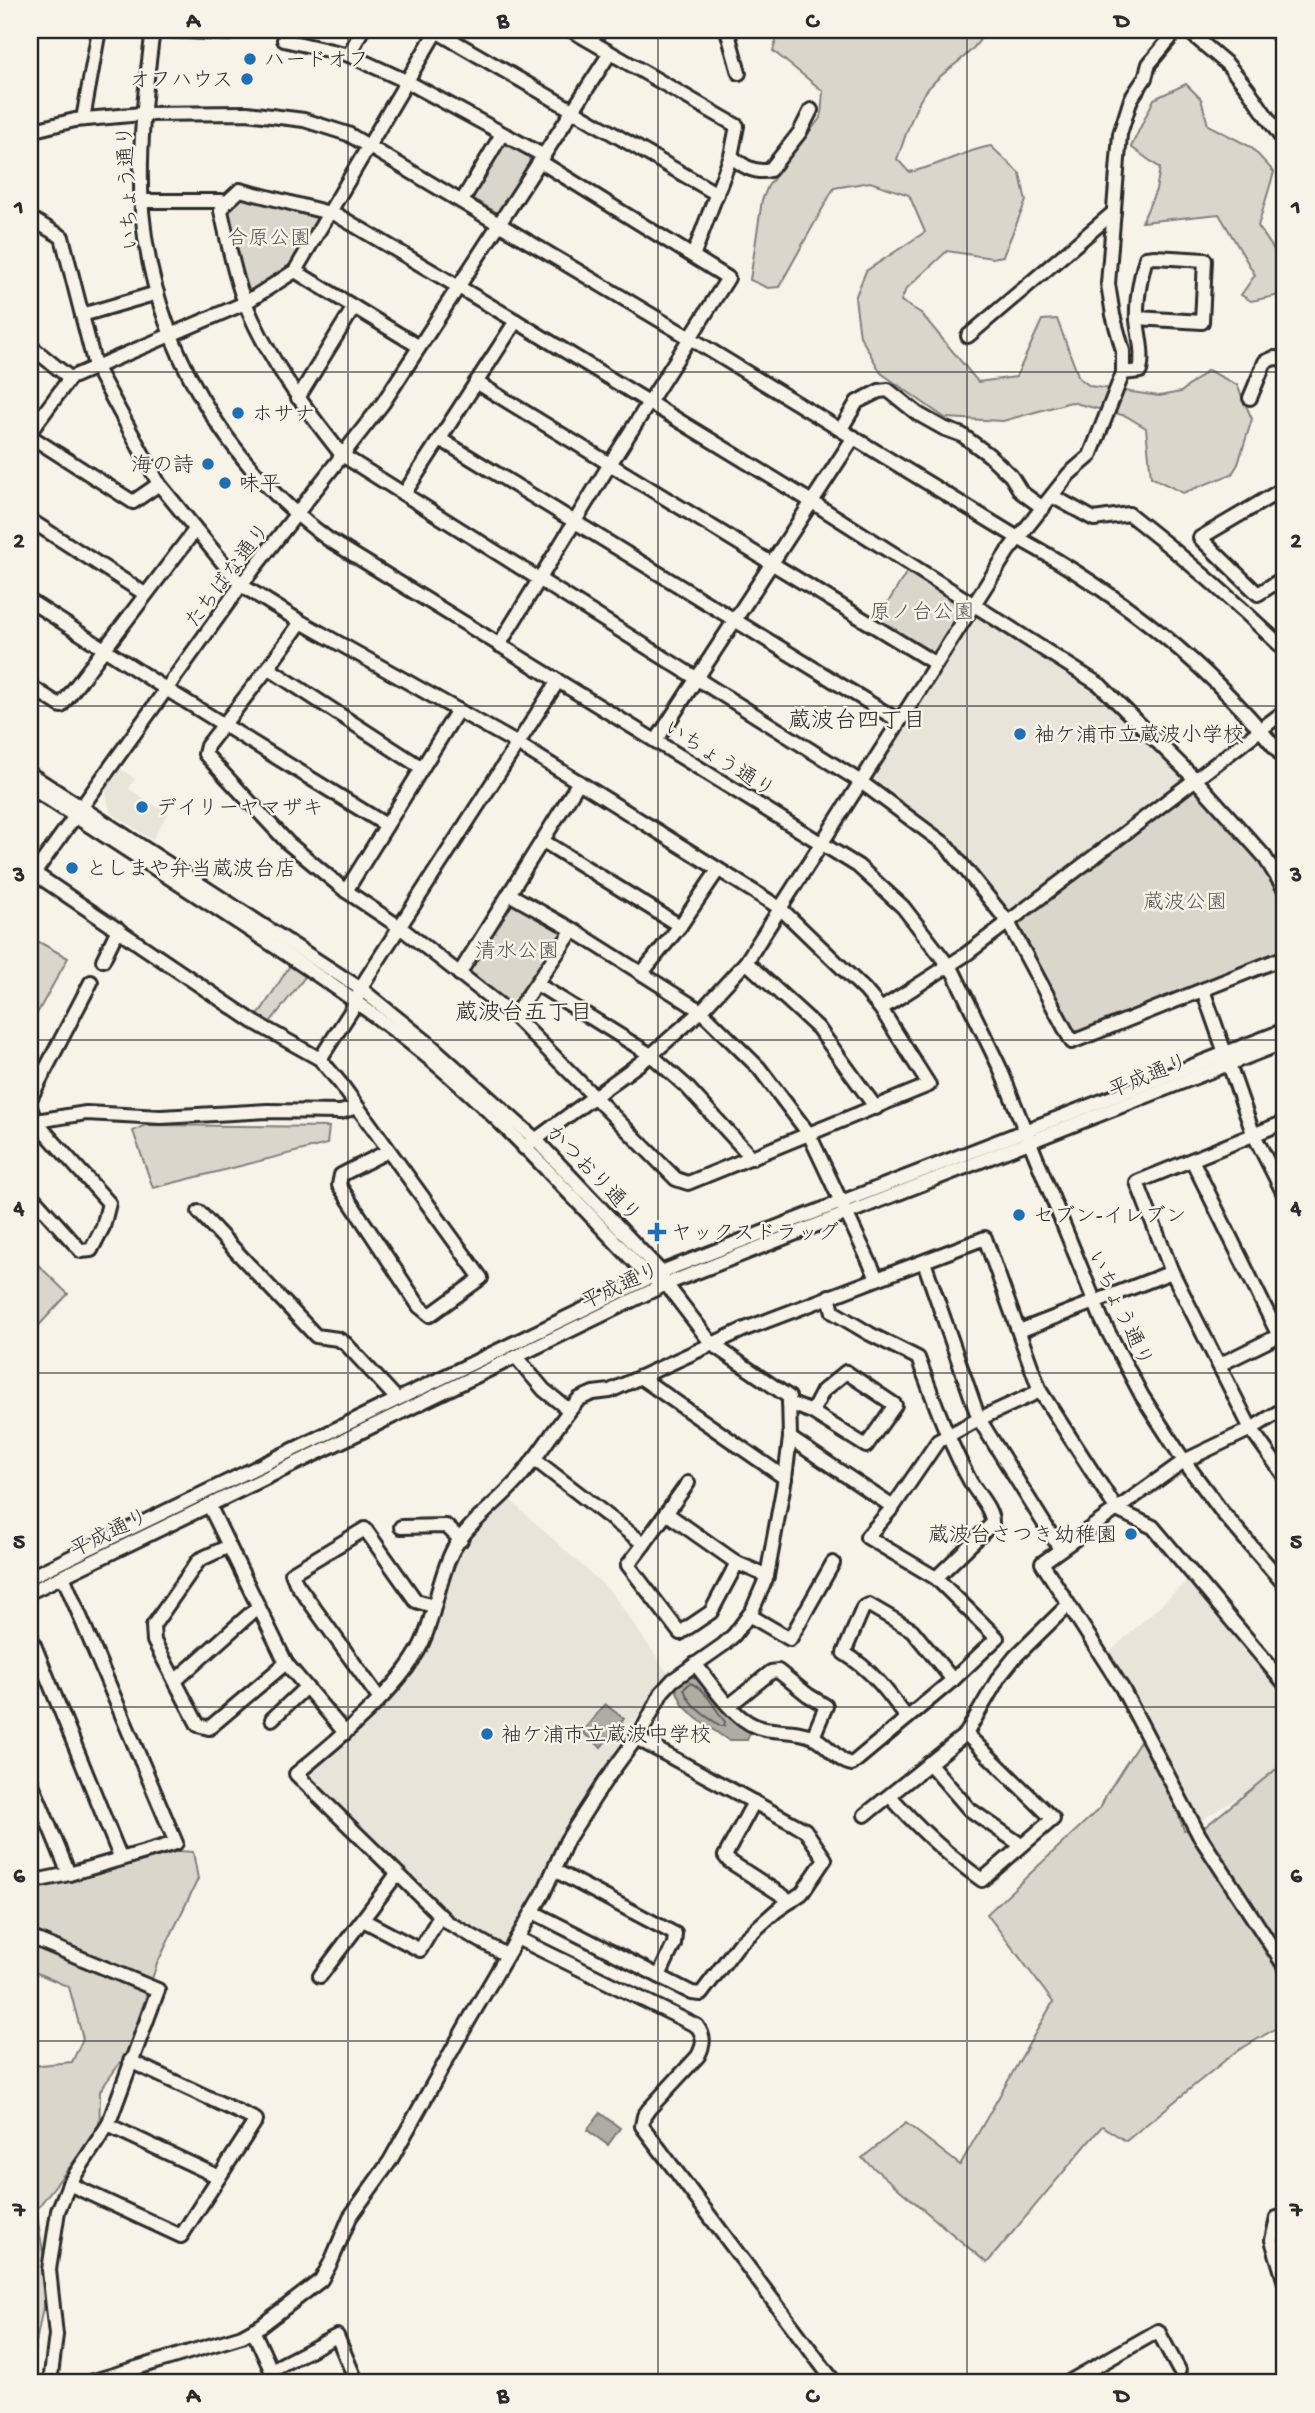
<svg xmlns="http://www.w3.org/2000/svg" width="1315" height="2413" viewBox="0 0 1315 2413" font-family="'Gochi Hand','Klee One',sans-serif">
<style>
.built{fill:#e8e4da}
.green{fill:#dad6cc;stroke:#82807c;stroke-width:2}
.water{fill:#afaca4;stroke:#7a7874;stroke-width:2}
.lines{fill:none;stroke-linecap:round;stroke-linejoin:round}
.shore{stroke:#605f5b;stroke-width:2}
.stream{stroke:#7a7874;stroke-width:2.5}
.minor-casing{stroke:#2b2b2b;stroke-width:18}
.minor{stroke:#f7f3e8;stroke-width:12}
.grid{fill:none;stroke:#2b2b2b;stroke-width:2;stroke-opacity:0.55}
.poi-dot{fill:#1f6fb2;stroke:#f7f3e8;stroke-width:2.5}
.labels{text-anchor:middle;stroke-width:5;stroke-linejoin:round;paint-order:stroke}
.poi-label{font-size:21px;fill:#2b2b2b;stroke:#f7f3e8;text-anchor:start}
.street-label{font-size:21px;fill:#2b2b2b;stroke:#f7f3e8}
.park-label{font-size:21px;fill:#575653;stroke:#f7f3e8}
.neighbourhood-label{font-size:23px;fill:#2b2b2b;stroke:#f7f3e8}
.neatline{fill:none;stroke:#2b2b2b;stroke-width:2.5}
.grid-label{font-size:23px;text-anchor:middle;font-weight:bold;fill:#2b2b2b}
</style>
<rect width="100%" height="100%" fill="#f7f3e8"/>
<filter id="ink" filterUnits="userSpaceOnUse"><feTurbulence type="fractalNoise" baseFrequency=".0143" numOctaves="2"/><feDisplacementMap in="SourceGraphic" scale="14" xChannelSelector="R" yChannelSelector="G"/><feConvolveMatrix kernelMatrix="1 2 1 2 8 2 1 2 1" color-interpolation-filters="sRGB"/></filter>
<g filter="url(#ink)">
<g class="built">
<path d="M 975,612 L 1094,690 L 1184,777 L 1008,914 L 948,840 L 870,782 Z"/>
<path d="M 120,768 L 135,779 L 129,789 L 168,814 L 152,840 L 110,812 L 105,786 Z"/>
<path d="M 510,1500 L 611,1592 L 670,1676 L 649,1699 L 605,1768 L 565,1840 L 541,1894 L 507,1948 L 446,1913 L 304,1774 L 411,1673 L 426,1647 L 451,1570 L 468,1542 Z"/>
<path d="M 1188,1580 L 1285,1691 L 1285,1762 L 1261,1783 L 1195,1824 L 1104,1657 Z"/>
</g>
<g class="green">
<path d="M 779,30 L 981,30 L 984,33 C 970,60 938,71 922,97 C 911,115 905,139 897,159 L 909,172 C 938,167 962,151 991,146 L 1020,174 L 1026,201 L 1003,256 L 992,258 L 947,251 L 906,289 L 901,301 L 921,313 L 978,382 L 1016,377 L 1042,320 L 1057,319 L 1079,378 L 1090,386 L 1159,396 L 1181,392 L 1208,370 L 1237,385 L 1252,419 L 1238,464 L 1232,474 L 1183,493 L 1151,477 L 1146,428 L 1126,416 L 1071,402 L 1003,421 L 945,418 L 881,373 L 860,336 L 855,298 L 866,271 L 925,232 L 909,195 L 870,182 L 834,188 L 779,287 L 768,288 L 750,280 L 762,200 L 768,186 L 821,117 L 823,91 L 773,51 Z"/>
<path d="M 1186,84 L 1201,99 L 1208,125 L 1251,147 L 1274,172 L 1258,226 L 1285,266 L 1285,294 L 1251,301 L 1241,295 L 1255,275 L 1219,214 L 1142,222 L 1156,190 L 1160,168 L 1131,147 L 1154,99 Z"/>
<path d="M 501,140 L 529,157 L 530,165 L 498,213 L 468,196 Z"/>
<path d="M 244,195 L 313,212 L 320,222 L 292,267 L 247,293 L 226,214 L 231,205 Z"/>
<path d="M 908,570 L 964,606 L 936,653 L 932,655 L 879,624 L 879,617 Z"/>
<path d="M 1195,779 L 1285,890 L 1285,957 L 1072,1042 L 1016,929 L 1022,918 Z"/>
<path d="M 509,894 L 573,930 L 514,1016 L 459,974 Z"/>
<path d="M 30,937 L 68,958 L 30,1026 Z"/>
<path d="M 294,959 L 311,969 L 265,1029 L 254,1022 Z"/>
<path d="M 145,1125 L 329,1127 L 327,1144 L 153,1188 L 133,1131 Z"/>
<path d="M 30,1257 L 68,1294 L 30,1335 Z"/>
<path d="M 1148,1729 L 1184,1830 L 1206,1826 L 1285,1762 L 1285,2023 L 1234,2053 L 1126,2141 L 1102,2126 L 987,2263 L 862,2158 L 906,2123 L 960,2165 L 1053,2002 L 987,1914 L 1101,1807 L 1106,1795 Z"/>
<path d="M 178,1851 L 193,1852 L 198,1879 L 157,1964 L 127,2053 L 100,2091 L 99,2143 L 79,2155 L 36,2210 L 48,2282 L 30,2373 L 30,2066 L 72,2062 L 83,2039 L 69,1987 L 30,1970 L 30,1885 L 48,1879 L 91,1876 Z"/>
</g>
<g class="water">
<path d="M 688,1675 C 714,1682 726,1718 750,1733 L 747,1740 L 728,1740 L 696,1718 L 683,1705 L 675,1687 Z"/>
<path d="M 605,1704 L 624,1719 L 601,1747 L 582,1732 Z"/>
<path d="M 600,2113 L 620,2128 L 608,2145 L 587,2130 Z"/>
</g>
<g class="lines">
<path class="shore" d="M 690,1683 C 706,1689 715,1709 725,1722 L 724,1726 L 721,1726 C 705,1716 690,1707 684,1689 Z"/>
<path class="stream" d="M 1264,30 L 1285,56"/>
<defs>
<g id="minor">
<path d="M 153,30 C 145,90 138,150 142,211 C 153,341 223,462 328,539 L 858,866 L 903,907 L 954,973 L 999,1066 L 1102,1320 L 1142,1396 L 1184,1461 L 1222,1512 L 1285,1585"/>
<path d="M 167,30 L 230,33 L 233,30"/>
<path d="M 289,30 L 284,40 L 349,55 L 406,81 L 544,156"/>
<path d="M 571,30 L 737,126 L 731,156 L 693,256"/>
<path d="M 727,30 L 739,73"/>
<path d="M 1187,30 L 1227,64 L 1247,88 L 1285,143"/>
<path d="M 436,31 L 717,194"/>
<path d="M 349,55 L 362,30"/>
<path d="M 83,119 L 99,30"/>
<path d="M 30,131 L 75,120 L 142,114 L 247,113 L 304,120 L 348,134 L 690,338 L 1018,538 C 1120,594 1213,667 1285,760"/>
<path d="M 731,156 C 742,166 756,174 770,170 L 800,132 L 811,110"/>
<path d="M 142,201 L 222,201 L 225,204"/>
<path d="M 462,201 L 502,134"/>
<path d="M 30,218 L 62,237 L 95,366 L 159,484 L 241,585 L 301,622 L 518,744 L 780,908 L 865,990 L 881,1009 L 929,1085 L 688,1183 L 676,1179 L 514,1016 L 401,928 L 346,891 L 288,843 L 205,754 L 207,746 L 268,668 L 301,622"/>
<path d="M 295,271 L 418,346"/>
<path d="M 82,315 L 157,293"/>
<path d="M 968,336 L 1114,212"/>
<path d="M 30,346 L 70,378"/>
<path d="M 1123,373 L 1140,371 C 1144,354 1139,338 1137,320 C 1136,299 1140,279 1146,258 L 1155,257 L 1205,260 L 1202,322 L 1137,318"/>
<path d="M 476,382 L 936,664"/>
<path d="M 298,398 L 354,307"/>
<path d="M 1250,398 L 1265,362 L 1274,358 L 1285,359"/>
<path d="M 841,429 L 857,402 L 879,391 L 888,390 L 918,414 L 943,428 L 962,435 L 989,455 L 1011,476 L 1021,492 L 1043,508"/>
<path d="M 30,432 L 70,378 L 245,303 L 295,271 L 437,30"/>
<path d="M 30,436 L 133,502 L 159,484"/>
<path d="M 440,439 L 899,721"/>
<path d="M 1285,488 L 1200,538 L 1258,594 L 1285,577"/>
<path d="M 404,494 L 516,321"/>
<path d="M 1052,496 L 1094,519 L 1129,514 C 1184,557 1236,602 1285,650"/>
<path d="M 30,520 L 145,594"/>
<path d="M 30,601 L 166,689 L 386,825"/>
<path d="M 499,645 L 610,464 L 728,278 L 541,162"/>
<path d="M 268,668 L 422,768"/>
<path d="M 30,686 L 61,706 L 195,530"/>
<path d="M 656,741 L 854,437"/>
<path d="M 30,774 L 361,989 L 428,1043 L 535,1139 L 661,1272 L 666,1284 L 712,1344 L 789,1397 L 790,1438 L 785,1478 L 767,1576 L 752,1611 L 734,1635 L 723,1645 L 673,1680 L 662,1692 L 643,1729 L 605,1781 L 567,1840 L 543,1894 L 469,2020 L 390,2161 L 350,2217 L 331,2262 L 321,2280 L 262,2325 L 242,2336 L 87,2383"/>
<path d="M 30,787 C 92,828 154,868 216,908 C 288,955 358,1000 424,1054 C 506,1121 576,1202 649,1277 L 656,1280"/>
<path d="M 543,841 L 680,926"/>
<path d="M 34,873 L 254,1022 L 320,1059 L 341,1084 L 481,1278 L 430,1315 L 419,1306 L 339,1185 L 341,1175 L 388,1151"/>
<path d="M 30,879 L 241,585 L 383,403 L 610,53"/>
<path d="M 1285,890 L 1264,856 L 1195,779 L 1100,685 L 812,502 L 516,321 L 337,215 L 240,190 L 225,204 L 221,211 C 228,240 233,272 244,300 C 267,358 304,407 342,455 L 861,782 L 946,845 L 1008,922 L 1072,1042 L 1285,957"/>
<path d="M 346,891 L 458,710"/>
<path d="M 509,894 L 573,930 L 701,1011 L 759,1068 L 809,1134 L 877,1278"/>
<path d="M 103,960 L 118,929"/>
<path d="M 746,962 L 818,1028 L 876,1108"/>
<path d="M 459,974 L 579,782"/>
<path d="M 641,974 L 680,926 L 718,870"/>
<path d="M 537,984 L 651,1055 L 686,1086 L 752,1158"/>
<path d="M 1203,990 L 1253,1133 L 1285,1196"/>
<path d="M 881,1009 L 965,955 L 1285,711"/>
<path d="M 514,1016 L 573,930"/>
<path d="M 320,1059 L 351,1011 L 366,979 L 558,681"/>
<path d="M 30,1099 L 91,982"/>
<path d="M 30,1107 L 35,1121 L 109,1203 L 103,1227 L 91,1250 L 81,1251 L 30,1194"/>
<path d="M 30,1122 L 86,1113 L 161,1117 L 267,1111 L 341,1112 L 356,1107"/>
<path d="M 1285,1122 L 1137,1182 L 1172,1272 L 1251,1429 L 1285,1477"/>
<path d="M 524,1148 L 651,1055 L 701,1011 L 746,962 L 1008,551 L 1069,474 L 1090,456 L 1123,373 L 1123,351 L 1113,315 L 1108,284 L 1120,134 L 1131,99 L 1145,78 L 1149,64 L 1177,30"/>
<path d="M 1192,1160 L 1279,1336"/>
<path d="M 199,1212 L 316,1336 L 338,1339 L 346,1344 L 397,1399"/>
<path d="M 924,1262 L 979,1419 L 1060,1549"/>
<path d="M 829,1296 L 833,1312 L 870,1334 L 918,1358 C 934,1400 948,1441 970,1481 C 977,1494 993,1509 992,1524 L 936,1578"/>
<path d="M 1019,1331 L 1172,1272"/>
<path d="M 516,1357 L 544,1390 L 569,1410"/>
<path d="M 1219,1365 L 1284,1333"/>
<path d="M 640,1377 L 785,1478"/>
<path d="M 789,1403 L 812,1412 L 866,1446 L 895,1405 L 846,1372 L 823,1391 L 812,1412"/>
<path d="M 1285,1408 L 1251,1429 L 1184,1461 L 1042,1563 L 1122,1688 L 1199,1835 L 1285,1967"/>
<path d="M 790,1438 L 893,1507"/>
<path d="M 534,1459 L 644,1544 L 628,1565 L 680,1633 L 711,1612 L 737,1563 L 767,1576"/>
<path d="M 209,1505 L 286,1663 L 345,1733"/>
<path d="M 666,1513 L 737,1563"/>
<path d="M 401,1527 L 446,1526 L 461,1540"/>
<path d="M 644,1544 L 688,1483"/>
<path d="M 229,1546 L 199,1560 L 153,1626 L 154,1641 L 198,1725 L 209,1728 L 286,1663"/>
<path d="M 30,1577 L 661,1272 L 1285,1030"/>
<path d="M 30,1592 L 666,1284 L 1285,1042"/>
<path d="M 749,1615 L 790,1639 L 833,1563"/>
<path d="M 30,1635 L 121,1859"/>
<path d="M 695,1664 C 714,1686 735,1724 765,1729 C 781,1732 799,1730 813,1737 C 827,1743 839,1763 852,1764 L 955,1678 L 997,1638 L 936,1578 L 867,1537 L 893,1507 L 938,1441 L 979,1419 L 1040,1391"/>
<path d="M 175,1681 L 258,1607"/>
<path d="M 379,1698 L 296,1583 L 292,1573 L 365,1529 L 416,1601 L 433,1606"/>
<path d="M 730,1705 L 771,1672 L 778,1671 L 808,1695 L 826,1706 L 813,1737"/>
<path d="M 907,1718 C 888,1692 872,1670 844,1653 L 863,1608 L 869,1605 L 912,1630 L 953,1680"/>
<path d="M 272,1719 L 306,1687"/>
<path d="M 929,1763 L 969,1809 L 1021,1845"/>
<path d="M 30,1779 L 69,1874"/>
<path d="M 890,1796 C 918,1828 947,1855 982,1880 L 1053,1819 L 966,1734"/>
<path d="M 754,1802 L 725,1856 L 729,1861 L 791,1901"/>
<path d="M 865,1815 L 966,1734 L 999,1677 L 1015,1657 L 1068,1605"/>
<path d="M 554,1870 L 675,1934 L 674,1944 L 659,1976"/>
<path d="M 30,1882 L 69,1874 L 176,1843 L 63,1576"/>
<path d="M 533,1912 L 692,1993 L 701,1994 L 738,1945 L 776,1911 L 802,1893 L 825,1859 L 805,1830 L 636,1738"/>
<path d="M 363,1920 L 420,1950 L 440,1916"/>
<path d="M 30,1937 L 158,1990 L 108,2125 L 69,2184 L 58,2211 L 49,2270 L 56,2335 L 50,2383"/>
<path d="M 517,1938 L 697,2026 C 705,2037 704,2044 698,2056 L 649,2109 L 644,2116 L 642,2126 L 835,2383"/>
<path d="M 506,1955 L 447,1922 L 296,1774 C 336,1741 407,1684 425,1636 C 436,1608 439,1577 453,1550 C 469,1521 501,1501 521,1476 C 542,1451 558,1423 579,1399 L 593,1393 L 610,1391 L 745,1329 L 985,1238 L 1040,1391 L 1117,1510 L 1153,1527 L 1285,1684"/>
<path d="M 320,1976 L 397,1874"/>
<path d="M 108,2125 L 219,2177"/>
<path d="M 69,2184 L 181,2236 L 256,2120 L 130,2061"/>
<path d="M 1285,2216 L 1277,2218 L 1272,2240 L 1285,2283"/>
<path d="M 253,2330 L 271,2370 L 337,2336 L 357,2383"/>
<path d="M 1067,2383 L 1158,2331 L 1179,2370"/>
</g>
</defs>
<use href="#minor" class="minor-casing"/>
<use href="#minor" class="minor"/>
</g>
</g>
<path class="grid" d="M 348,30 L 348,2383M 658,30 L 658,2383M 967,30 L 967,2383M 30,372 L 1285,372M 30,706 L 1285,706M 30,1040 L 1285,1040M 30,1373 L 1285,1373M 30,1707 L 1285,1707M 30,2041 L 1285,2041"/>
<g class="poi-dot">
<circle cx="250" cy="59" r="7"/>
<circle cx="247" cy="79" r="7"/>
<circle cx="238" cy="413" r="7"/>
<circle cx="208" cy="464" r="7"/>
<circle cx="225" cy="483" r="7"/>
<circle cx="1020" cy="734" r="7"/>
<circle cx="142" cy="807" r="7"/>
<circle cx="72" cy="868" r="7"/>
<circle cx="1019" cy="1215" r="7"/>
<path d="M653.5 1221.5h7v7h7v7h-7v7h-7v-7h-7v-7h7z"/>
<circle cx="1131" cy="1534" r="7"/>
<circle cx="487" cy="1734" r="7"/>
</g>
<g class="labels">
<g class="poi-label">
<text x="264" y="66">ハードオフ</text>
<text x="233" y="86" text-anchor="end">オフハウス</text>
<text x="252" y="420">ホサナ</text>
<text x="194" y="471" text-anchor="end">海の詩</text>
<text x="239" y="490">味平</text>
<text x="1034" y="741">袖ケ浦市立蔵波小学校</text>
<text x="156" y="814">デイリーヤマザキ</text>
<text x="86" y="875">としまや弁当蔵波台店</text>
<text x="1033" y="1222">セブン-イレブン</text>
<text x="671" y="1239">ヤックスドラッグ</text>
<text x="1117" y="1541" text-anchor="end">蔵波台さつき幼稚園</text>
<text x="501" y="1741">袖ケ浦市立蔵波中学校</text>
</g>
<g class="street-label">
<text transform="translate(127 188) rotate(-93)" y="7">いちょう通り</text>
<text transform="translate(227 575) rotate(-53)" y="7">たちばな通り</text>
<text transform="translate(720 758) rotate(32)" y="7">いちょう通り</text>
<text transform="translate(1148 1075) rotate(-22)" y="7">平成通り</text>
<text transform="translate(594 1173) rotate(46)" y="7">かつおり通り</text>
<text transform="translate(620 1285) rotate(-25)" y="7">平成通り</text>
<text transform="translate(1121 1308) rotate(65)" y="7">いちょう通り</text>
<text transform="translate(109 1532) rotate(-26)" y="7">平成通り</text>
</g>
<g class="park-label">
<text x="269" y="244">合原公園</text>
<text x="922" y="618">原ノ台公園</text>
<text x="1185" y="908">蔵波公園</text>
<text x="517" y="957">清水公園</text>
</g>
<g class="neighbourhood-label">
<text x="857" y="727">蔵波台四丁目</text>
<text x="524" y="1019">蔵波台五丁目</text>
</g>
</g>
<rect width="1315" height="2413" fill="none" stroke="#f7f3e8" stroke-width="77"/>
<rect x="38" y="38" width="1238" height="2336" class="neatline"/>
<g class="grid-label">
<text x="193" y="27">A</text>
<text x="503" y="27">B</text>
<text x="812" y="27">C</text>
<text x="1122" y="27">D</text>
<text x="19" y="213">1</text>
<text x="1296" y="213">1</text>
<text x="19" y="547">2</text>
<text x="1296" y="547">2</text>
<text x="19" y="881">3</text>
<text x="1296" y="881">3</text>
<text x="19" y="1214">4</text>
<text x="1296" y="1214">4</text>
<text x="19" y="1548">5</text>
<text x="1296" y="1548">5</text>
<text x="19" y="1882">6</text>
<text x="1296" y="1882">6</text>
<text x="19" y="2216">7</text>
<text x="1296" y="2216">7</text>
<text x="193" y="2402">A</text>
<text x="503" y="2402">B</text>
<text x="812" y="2402">C</text>
<text x="1122" y="2402">D</text>
</g>
</svg>
